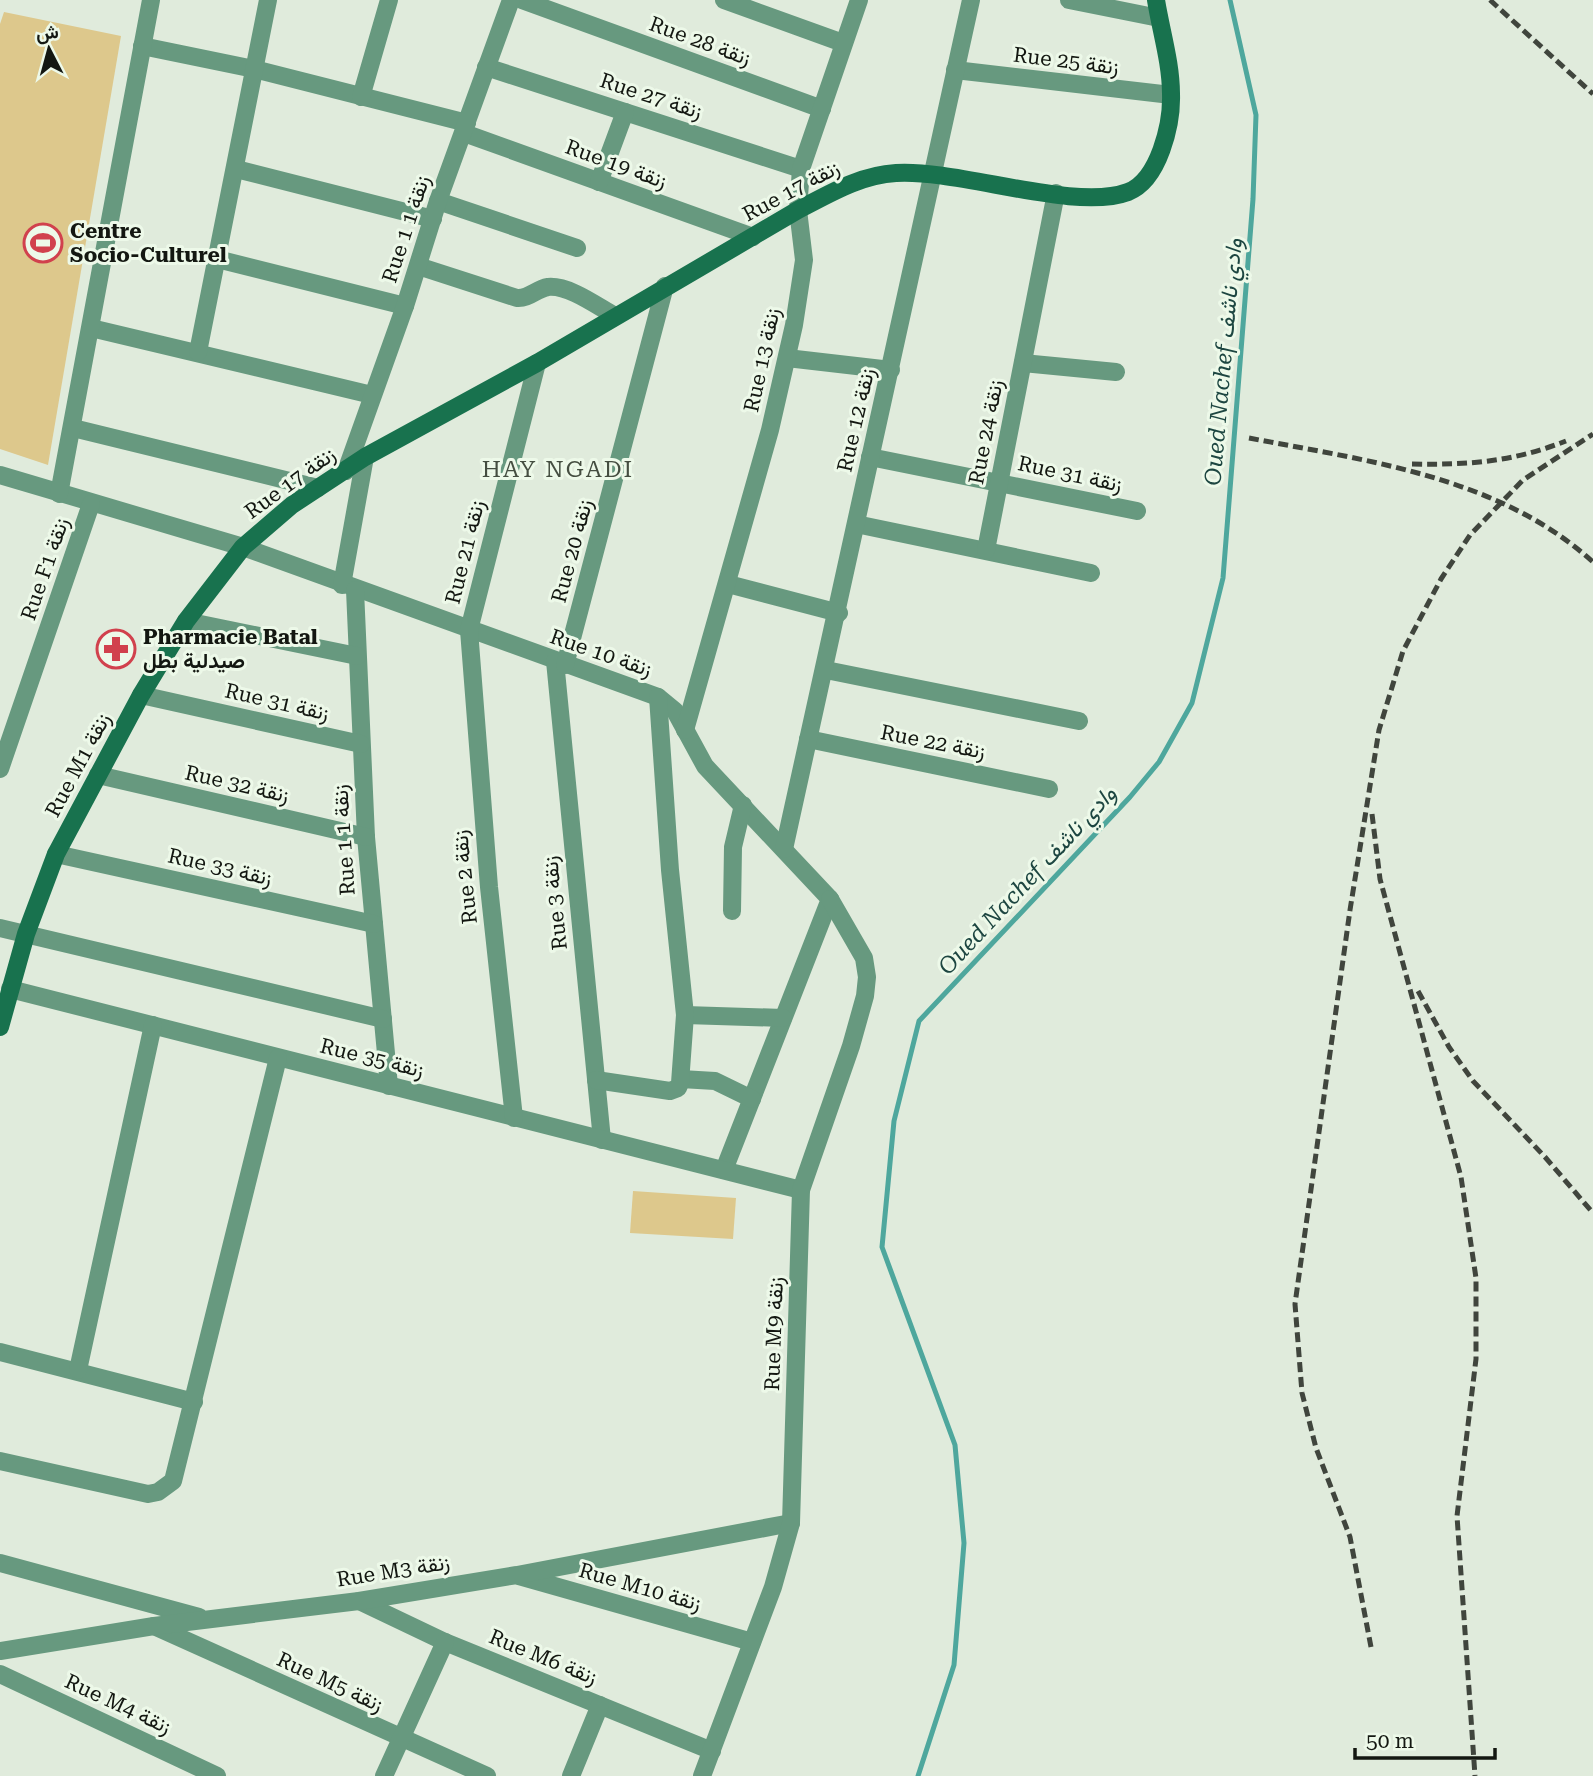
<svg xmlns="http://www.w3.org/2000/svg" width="1593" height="1776" viewBox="0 0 1593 1776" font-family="'Roboto Serif',Vazirmatn,serif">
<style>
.green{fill:#ddc88c}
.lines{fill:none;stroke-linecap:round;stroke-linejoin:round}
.stream{stroke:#4ea79d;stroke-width:5}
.street{stroke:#67997f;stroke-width:18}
.secondary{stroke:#18724e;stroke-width:18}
.rail{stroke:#40453d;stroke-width:5;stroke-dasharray:10 5;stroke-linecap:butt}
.labels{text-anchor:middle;stroke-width:6;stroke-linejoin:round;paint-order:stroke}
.street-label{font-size:21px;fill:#131711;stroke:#edf9e9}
.poi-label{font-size:21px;font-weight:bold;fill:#131711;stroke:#edf9e9;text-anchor:start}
.water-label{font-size:23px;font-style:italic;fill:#1d4641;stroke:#edf9e9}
.neighbourhood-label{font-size:23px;letter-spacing:2px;fill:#454e41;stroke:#edf9e9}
</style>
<rect width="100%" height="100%" fill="#e0ebdc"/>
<g class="green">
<path d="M 4,12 L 121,36 L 48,465 L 0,449 L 0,24 Z"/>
<path d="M 633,1191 L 736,1198 L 733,1239 L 630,1233 Z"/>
</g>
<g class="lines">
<path class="stream" d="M 918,1776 L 954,1665 L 964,1543 L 955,1445 L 882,1247 L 894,1121 L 919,1021 L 1130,797 L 1159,762 L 1192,703 L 1223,578 L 1253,199 L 1256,115 L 1230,0"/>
<g class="street">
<path d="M 522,0 L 822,109"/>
<path d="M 724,0 L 843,43"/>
<path d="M 1069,0 L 1159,18"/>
<path d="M 142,46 L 254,69 L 467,123"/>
<path d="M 486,67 L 801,169"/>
<path d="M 955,70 L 1171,95"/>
<path d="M 361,97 L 389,0"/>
<path d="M 464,133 L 753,237"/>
<path d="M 236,169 L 433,219"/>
<path d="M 599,182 L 625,112"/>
<path d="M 438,201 L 577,248"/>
<path d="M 217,259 L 405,306"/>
<path d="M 418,266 L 517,298 C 529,299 536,289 548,287 C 569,285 597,306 615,316"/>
<path d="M 91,328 L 372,395"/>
<path d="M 198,352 L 268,0"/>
<path d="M 787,358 L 891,370"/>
<path d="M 1023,363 L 1116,372"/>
<path d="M 73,428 L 318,488"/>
<path d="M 870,457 L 1137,511"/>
<path d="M 346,471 L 405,306 L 438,201 L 511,0"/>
<path d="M 0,475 L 243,547 L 658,697 L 675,711 L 705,766 L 830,899 L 724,1170"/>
<path d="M 59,494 L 151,0"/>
<path d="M 856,524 L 1091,573"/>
<path d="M 986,550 L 1056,193"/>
<path d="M 728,584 L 839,613"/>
<path d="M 342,585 L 365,457"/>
<path d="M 355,590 L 366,837 L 389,1086"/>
<path d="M 186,621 L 357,656"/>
<path d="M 555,661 L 602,1140"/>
<path d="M 565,665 L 665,286"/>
<path d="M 826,670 L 1079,721"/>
<path d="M 141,695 L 361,744"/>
<path d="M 685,730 L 770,430 L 794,325 L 804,260 L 798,210 L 801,169 L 859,0"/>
<path d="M 808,739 L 1049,789"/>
<path d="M 0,769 L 91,504"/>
<path d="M 98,775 L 366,837"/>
<path d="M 784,849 L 971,0"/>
<path d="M 56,854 L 374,924"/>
<path d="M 732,911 L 733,847 L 743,805"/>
<path d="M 0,928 L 383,1019"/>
<path d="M 10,989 L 801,1190"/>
<path d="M 685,1015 L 783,1018"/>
<path d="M 681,1079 L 715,1081 L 752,1099"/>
<path d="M 596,1080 L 670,1091 L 678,1088 L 680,1083 L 685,1015 L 670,870 L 658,697"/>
<path d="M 514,1118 L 489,887 L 469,630 L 537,363"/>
<path d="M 0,1352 L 194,1402"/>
<path d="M 78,1370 L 153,1025"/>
<path d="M 0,1461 L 148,1494 L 158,1492 L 173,1481 L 278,1058"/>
<path d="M 0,1563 L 199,1617"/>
<path d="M 519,1576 L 752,1642"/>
<path d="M 359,1601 L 445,1642 L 712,1751"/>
<path d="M 154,1626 L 487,1776"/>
<path d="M 0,1651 L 154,1626 L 359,1601 L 517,1575 L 791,1523"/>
<path d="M 0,1674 L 217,1776"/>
<path d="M 384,1776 L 445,1642"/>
<path d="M 571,1776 L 600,1705"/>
<path d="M 702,1776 L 773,1587 L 791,1523 L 801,1190 L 851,1046 L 865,996 L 867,977 L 864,958 L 830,899"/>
</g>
<path class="secondary" d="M 0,1027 L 26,934 L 56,854 L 141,695 L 186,621 L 243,547 L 292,505 L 365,457 L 537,363 L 798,210 C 829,194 860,175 896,173 C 959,169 1075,212 1128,192 C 1159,180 1172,124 1171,94 C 1171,63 1161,31 1156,0"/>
<g class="rail">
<path d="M 1490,0 L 1593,94"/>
<path d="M 1249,438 C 1369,461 1499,477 1593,562"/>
<path d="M 1412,464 C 1469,465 1512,462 1566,441"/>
<path d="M 1372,814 L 1380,879 L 1461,1177 L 1476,1278 L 1476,1359 L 1457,1516 L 1475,1776"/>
<path d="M 1418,991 L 1449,1047 L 1473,1081 L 1545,1157 L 1593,1213"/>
<path d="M 1371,1647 L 1350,1537 L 1316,1448 L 1302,1393 L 1295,1304 L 1350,910 L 1379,730 L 1403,651 L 1441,579 L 1470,535 L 1523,480 L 1593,434"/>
</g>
</g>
<defs>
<symbol id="stadium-ring" viewBox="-11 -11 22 22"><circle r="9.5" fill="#edf9e9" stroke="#d1414d" stroke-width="1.5"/><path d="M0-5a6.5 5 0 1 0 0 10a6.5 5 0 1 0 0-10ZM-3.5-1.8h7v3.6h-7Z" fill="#d1414d"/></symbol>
<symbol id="pharmacy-ring" viewBox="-11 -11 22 22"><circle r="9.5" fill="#edf9e9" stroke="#d1414d" stroke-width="1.5"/><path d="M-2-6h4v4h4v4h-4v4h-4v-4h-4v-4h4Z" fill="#d1414d"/></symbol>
</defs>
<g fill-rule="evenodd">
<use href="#stadium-ring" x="21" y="221" width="44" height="44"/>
<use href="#pharmacy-ring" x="94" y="627" width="44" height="44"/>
</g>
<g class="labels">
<g class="street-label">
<text transform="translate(700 41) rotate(20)" y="7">Rue 28 زنقة</text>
<text transform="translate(1066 61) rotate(7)" y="7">Rue 25 زنقة</text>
<text transform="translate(651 96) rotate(18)" y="7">Rue 27 زنقة</text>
<text transform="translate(616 164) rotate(20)" y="7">Rue 19 زنقة</text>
<text transform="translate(791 191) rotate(-28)" y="7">Rue 17 زنقة</text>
<text transform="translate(406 229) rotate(-72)" y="7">Rue 1 زنقة 1</text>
<text transform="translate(762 360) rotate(-78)" y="7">Rue 13 زنقة</text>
<text transform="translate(856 420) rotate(-77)" y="7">Rue 12 زنقة</text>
<text transform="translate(986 432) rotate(-79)" y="7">Rue 24 زنقة</text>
<text transform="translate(1070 474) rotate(12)" y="7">Rue 31 زنقة</text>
<text transform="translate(290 483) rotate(-36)" y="7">Rue 17 زنقة</text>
<text transform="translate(572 551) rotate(-75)" y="7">Rue 20 زنقة</text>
<text transform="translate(465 552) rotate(-76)" y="7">Rue 21 زنقة</text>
<text transform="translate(45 569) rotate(-71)" y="7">Rue F1 زنقة</text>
<text transform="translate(601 653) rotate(19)" y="7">Rue 10 زنقة</text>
<text transform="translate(277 702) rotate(13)" y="7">Rue 31 زنقة</text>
<text transform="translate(933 742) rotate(11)" y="7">Rue 22 زنقة</text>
<text transform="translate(78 765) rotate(-62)" y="7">Rue M1 زنقة</text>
<text transform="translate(237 784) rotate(13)" y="7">Rue 32 زنقة</text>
<text transform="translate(344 840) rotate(-94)" y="7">Rue 1 زنقة 1</text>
<text transform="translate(220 867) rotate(13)" y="7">Rue 33 زنقة</text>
<text transform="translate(465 877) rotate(-96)" y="7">Rue 2 زنقة</text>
<text transform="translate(555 903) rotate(-96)" y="7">Rue 3 زنقة</text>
<text transform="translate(372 1058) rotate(14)" y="7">Rue 35 زنقة</text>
<text transform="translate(774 1334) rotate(-88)" y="7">Rue M9 زنقة</text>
<text transform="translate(393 1571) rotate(-9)" y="7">Rue M3 زنقة</text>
<text transform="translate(640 1587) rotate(16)" y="7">Rue M10 زنقة</text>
<text transform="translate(543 1657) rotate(22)" y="7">Rue M6 زنقة</text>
<text transform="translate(330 1682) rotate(25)" y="7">Rue M5 زنقة</text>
<text transform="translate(118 1704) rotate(25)" y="7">Rue M4 زنقة</text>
</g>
<g class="poi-label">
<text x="70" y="238">Centre<tspan x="70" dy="24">Socio-Culturel</tspan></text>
<text x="143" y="644">Pharmacie Batal<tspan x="143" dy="24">صيدلية بطل</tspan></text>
</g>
<g class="water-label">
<text transform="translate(1223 362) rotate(-85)" y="8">Oued Nachef وادي ناشف</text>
<text transform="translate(1027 880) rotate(-47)" y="8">Oued Nachef وادي ناشف</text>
</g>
<g class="neighbourhood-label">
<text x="558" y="477">HAY NGADI</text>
</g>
</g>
<g transform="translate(49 49) rotate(354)" stroke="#edf9e9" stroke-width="5" paint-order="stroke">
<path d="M0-5L12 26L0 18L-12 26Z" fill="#131711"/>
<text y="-10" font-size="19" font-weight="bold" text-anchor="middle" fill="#131711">ش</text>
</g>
<path d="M1355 1748v10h140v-10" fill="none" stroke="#131711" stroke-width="3.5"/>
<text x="1366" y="1748" font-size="21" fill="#131711" stroke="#edf9e9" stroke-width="5" paint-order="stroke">50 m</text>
</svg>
